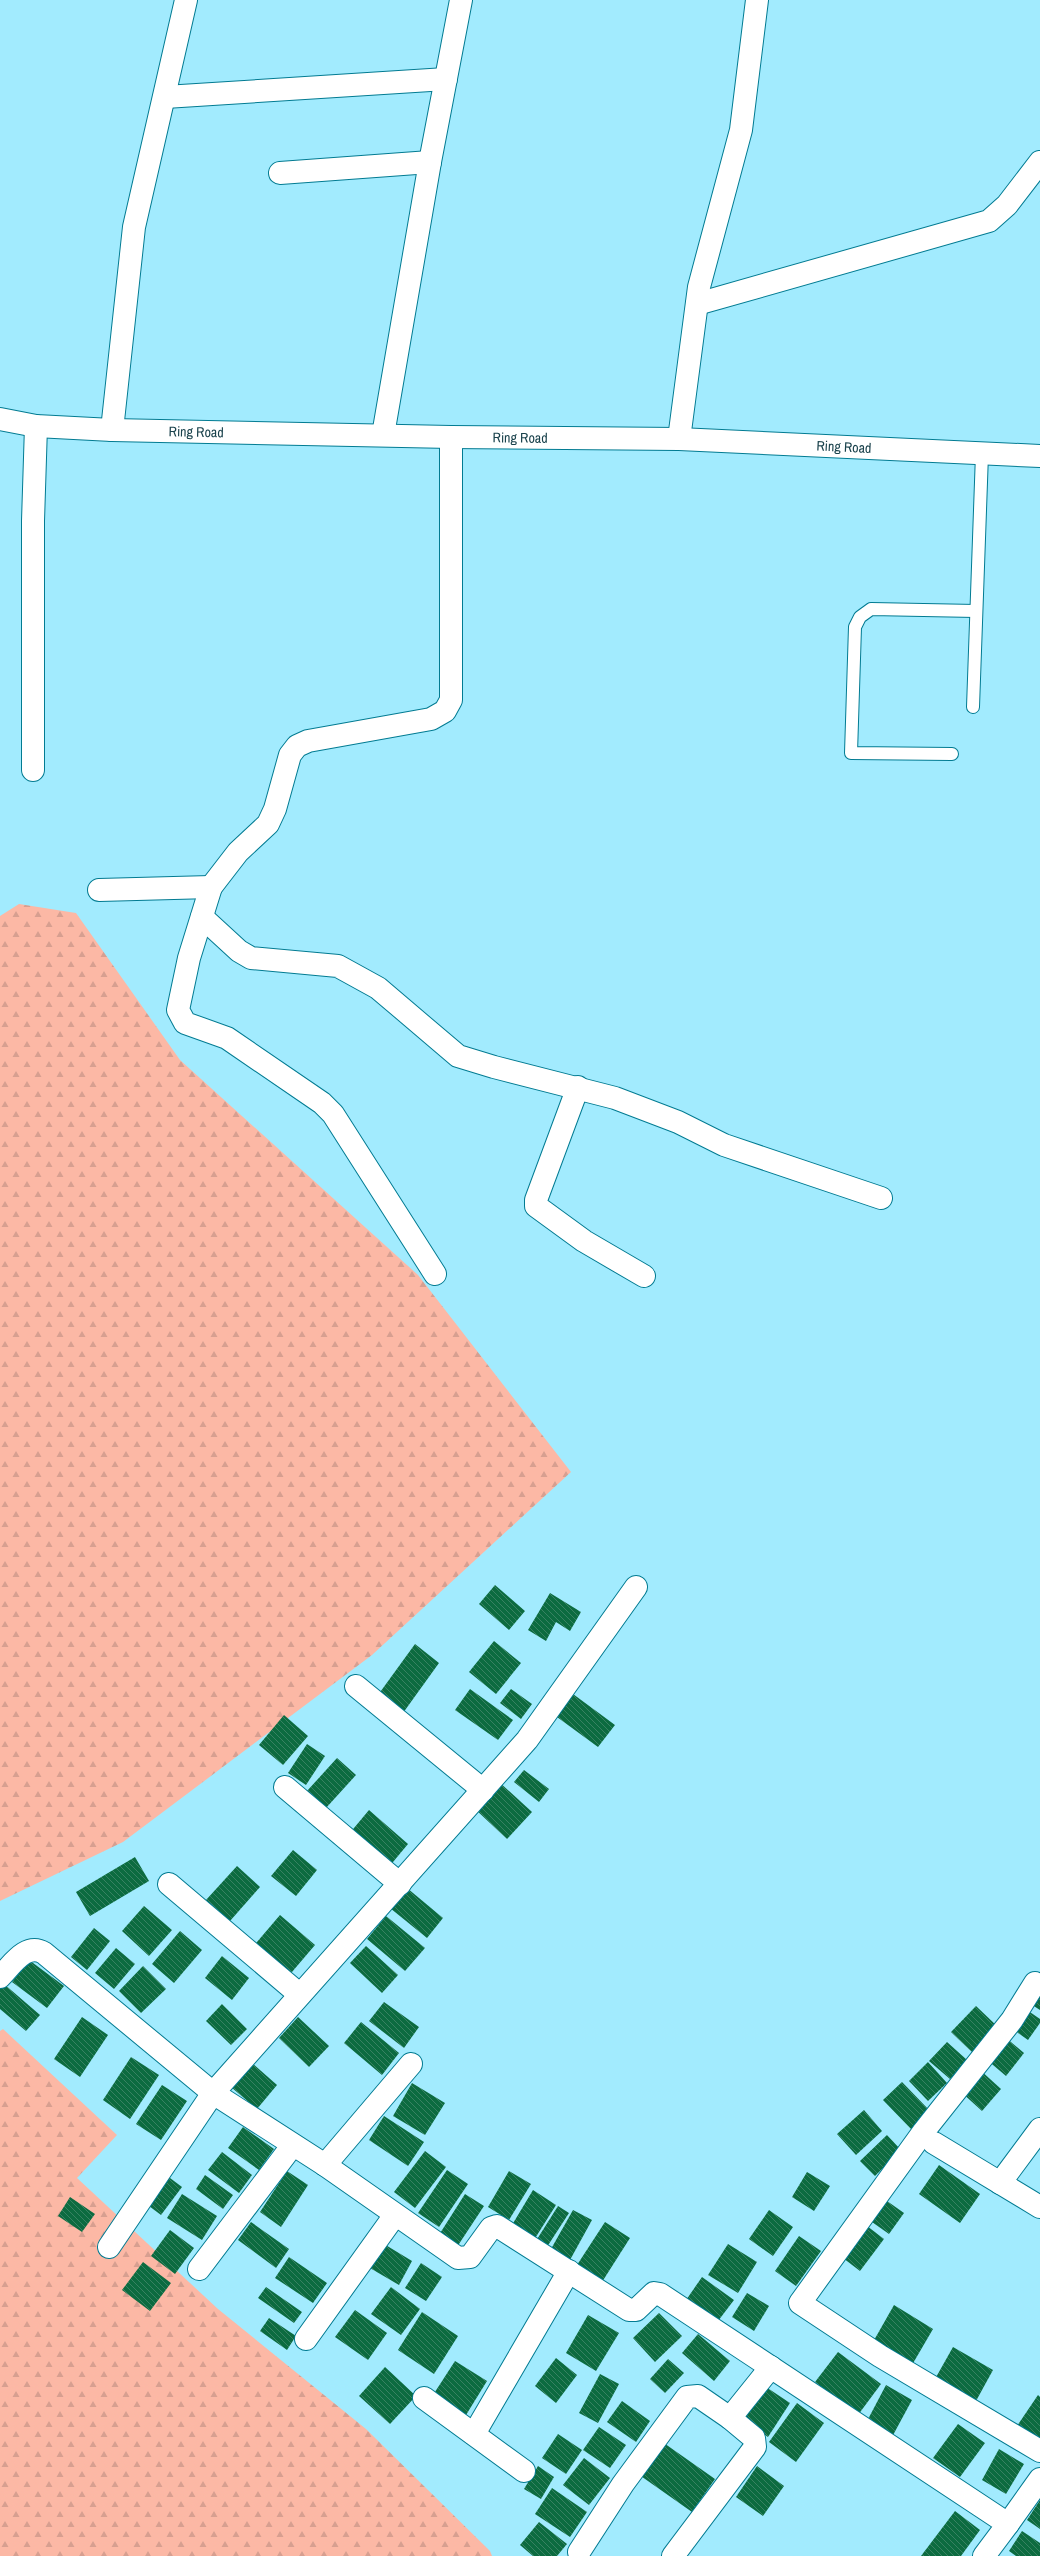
<svg xmlns="http://www.w3.org/2000/svg" width="1040" height="2556" viewBox="0 0 1040 2556" font-family="'Archivo Narrow',sans-serif">
<style>
.forest{fill:url(#forest-firs)}
.building{fill:url(#building-back-hatch)}
.lines{fill:none;stroke-linecap:round;stroke-linejoin:round}
.service-casing{stroke:#027b92;stroke-width:14}
.minor-casing{stroke:#027b92;stroke-width:24}
.tertiary-casing{stroke:#027b92;stroke-width:24}
.service{stroke:#fff;stroke-width:12}
.minor{stroke:#fff;stroke-width:22}
.tertiary{stroke:#fff;stroke-width:22}
.labels{text-anchor:middle;stroke-width:4;stroke-linejoin:round;paint-order:stroke}
.street-label{font-size:14px;fill:#1a424c;stroke:#cff1fb}
</style>
<defs>
<pattern id="forest-firs" width="22" height="20" patternUnits="userSpaceOnUse"><rect width="22" height="20" fill="#fcb8a5"/><path d="M5 1l3.5 6h-7zM16 11l3.5 6h-7z" fill="#d79f90"/></pattern>
<pattern id="building-back-hatch" width="6" height="6" patternUnits="userSpaceOnUse"><rect width="6" height="6" fill="#0c6b40"/><path d="M-1 5l2 2M0 0l6 6M5-1l2 2" fill="none" stroke="#388262"/></pattern>
</defs>
<rect width="100%" height="100%" fill="#a2ebfe"/>
<g class="forest">
<path d="M 19,904 L 76,913 L 180,1060 L 418,1275 L 571,1472 L 372,1655 L 123,1842 L 0,1901 L 0,916 Z"/>
<path d="M 3,2029 L 117,2135 L 77,2178 L 218,2309 L 366,2429 L 490,2551 L 492,2556 L 0,2556 L 0,2031 Z"/>
</g>
<g class="building">
<path d="M 495,1585 L 525,1611 L 509,1630 L 479,1604 Z"/>
<path d="M 550,1593 L 581,1612 L 570,1631 L 556,1622 L 546,1641 L 528,1630 Z"/>
<path d="M 494,1641 L 521,1663 L 496,1694 L 469,1672 Z"/>
<path d="M 415,1644 L 439,1663 L 403,1713 L 378,1695 Z"/>
<path d="M 470,1689 L 513,1720 L 498,1740 L 455,1710 Z"/>
<path d="M 511,1689 L 532,1704 L 521,1719 L 500,1703 Z"/>
<path d="M 573,1694 L 615,1725 L 598,1747 L 557,1717 Z"/>
<path d="M 284,1715 L 308,1736 L 283,1765 L 259,1745 Z"/>
<path d="M 307,1744 L 325,1756 L 306,1785 L 288,1773 Z"/>
<path d="M 337,1758 L 356,1775 L 326,1808 L 307,1791 Z"/>
<path d="M 524,1770 L 549,1789 L 539,1802 L 514,1782 Z"/>
<path d="M 498,1781 L 532,1812 L 507,1839 L 474,1808 Z"/>
<path d="M 369,1810 L 408,1844 L 388,1868 L 349,1834 Z"/>
<path d="M 293,1850 L 317,1870 L 296,1896 L 271,1876 Z"/>
<path d="M 135,1857 L 149,1881 L 90,1916 L 76,1892 Z"/>
<path d="M 237,1866 L 260,1887 L 230,1921 L 206,1900 Z"/>
<path d="M 407,1888 L 443,1918 L 427,1938 L 390,1908 Z"/>
<path d="M 144,1906 L 172,1930 L 149,1956 L 122,1931 Z"/>
<path d="M 280,1915 L 315,1945 L 286,1979 L 251,1949 Z"/>
<path d="M 386,1916 L 425,1948 L 405,1971 L 367,1939 Z"/>
<path d="M 94,1928 L 110,1941 L 87,1970 L 71,1957 Z"/>
<path d="M 180,1931 L 202,1950 L 174,1983 L 152,1964 Z"/>
<path d="M 366,1946 L 398,1975 L 382,1993 L 350,1963 Z"/>
<path d="M 116,1948 L 135,1964 L 114,1989 L 95,1973 Z"/>
<path d="M 222,1956 L 249,1978 L 232,2000 L 205,1978 Z"/>
<path d="M 29,1960 L 64,1986 L 47,2008 L 12,1982 Z"/>
<path d="M 143,1966 L 166,1989 L 141,2013 L 119,1991 Z"/>
<path d="M 1040,1978 L 1040,2010 L 1026,2001 Z"/>
<path d="M 4,1984 L 40,2015 L 26,2031 L 0,2009 L 0,1989 Z"/>
<path d="M 384,2002 L 419,2027 L 404,2048 L 369,2021 Z"/>
<path d="M 222,2004 L 247,2029 L 231,2045 L 206,2021 Z"/>
<path d="M 976,2006 L 999,2028 L 974,2054 L 951,2032 Z"/>
<path d="M 1024,2008 L 1040,2019 L 1040,2023 L 1028,2040 L 1011,2028 Z"/>
<path d="M 82,2017 L 108,2035 L 80,2077 L 54,2059 Z"/>
<path d="M 298,2017 L 329,2046 L 309,2067 L 279,2038 Z"/>
<path d="M 361,2022 L 399,2053 L 382,2075 L 344,2043 Z"/>
<path d="M 1005,2037 L 1024,2053 L 1006,2076 L 986,2059 Z"/>
<path d="M 947,2042 L 967,2060 L 950,2079 L 929,2061 Z"/>
<path d="M 131,2057 L 159,2075 L 130,2119 L 103,2100 Z"/>
<path d="M 928,2062 L 947,2083 L 928,2101 L 909,2081 Z"/>
<path d="M 252,2063 L 277,2085 L 257,2109 L 231,2087 Z"/>
<path d="M 979,2069 L 1001,2089 L 982,2111 L 960,2091 Z"/>
<path d="M 902,2082 L 930,2111 L 911,2129 L 883,2100 Z"/>
<path d="M 412,2083 L 445,2103 L 425,2135 L 393,2116 Z"/>
<path d="M 162,2085 L 187,2101 L 161,2140 L 136,2124 Z"/>
<path d="M 864,2110 L 882,2131 L 856,2155 L 837,2134 Z"/>
<path d="M 384,2116 L 424,2142 L 408,2166 L 369,2140 Z"/>
<path d="M 243,2127 L 274,2149 L 259,2170 L 228,2148 Z"/>
<path d="M 887,2135 L 901,2150 L 875,2176 L 860,2161 Z"/>
<path d="M 425,2151 L 446,2167 L 415,2208 L 394,2192 Z"/>
<path d="M 222,2152 L 252,2175 L 239,2193 L 208,2170 Z"/>
<path d="M 939,2165 L 980,2194 L 960,2223 L 919,2194 Z"/>
<path d="M 447,2170 L 468,2184 L 439,2227 L 418,2213 Z"/>
<path d="M 287,2171 L 308,2185 L 281,2227 L 260,2212 Z"/>
<path d="M 509,2171 L 531,2184 L 509,2220 L 488,2207 Z"/>
<path d="M 807,2172 L 830,2186 L 814,2211 L 792,2197 Z"/>
<path d="M 166,2175 L 182,2187 L 161,2215 L 145,2203 Z"/>
<path d="M 205,2175 L 233,2195 L 223,2209 L 196,2189 Z"/>
<path d="M 533,2190 L 556,2205 L 534,2240 L 512,2225 Z"/>
<path d="M 182,2194 L 217,2216 L 202,2240 L 167,2218 Z"/>
<path d="M 465,2194 L 484,2206 L 455,2250 L 437,2238 Z"/>
<path d="M 70,2197 L 95,2214 L 82,2232 L 58,2216 Z"/>
<path d="M 887,2201 L 904,2213 L 889,2234 L 872,2222 Z"/>
<path d="M 558,2206 L 569,2213 L 545,2250 L 534,2244 Z"/>
<path d="M 573,2210 L 592,2220 L 570,2260 L 551,2249 Z"/>
<path d="M 769,2210 L 793,2227 L 773,2256 L 749,2239 Z"/>
<path d="M 251,2222 L 289,2249 L 276,2268 L 238,2240 Z"/>
<path d="M 605,2222 L 630,2238 L 602,2282 L 577,2265 Z"/>
<path d="M 867,2226 L 884,2239 L 860,2271 L 843,2258 Z"/>
<path d="M 170,2230 L 194,2248 L 175,2274 L 151,2256 Z"/>
<path d="M 799,2236 L 821,2251 L 796,2286 L 775,2271 Z"/>
<path d="M 384,2244 L 412,2261 L 399,2285 L 370,2268 Z"/>
<path d="M 728,2244 L 757,2262 L 738,2293 L 708,2275 Z"/>
<path d="M 289,2257 L 327,2283 L 313,2303 L 275,2278 Z"/>
<path d="M 143,2262 L 171,2283 L 150,2311 L 122,2290 Z"/>
<path d="M 421,2263 L 442,2277 L 426,2301 L 405,2288 Z"/>
<path d="M 702,2277 L 734,2300 L 715,2325 L 684,2303 Z"/>
<path d="M 266,2287 L 302,2312 L 294,2323 L 258,2298 Z"/>
<path d="M 391,2287 L 420,2309 L 401,2335 L 371,2314 Z"/>
<path d="M 747,2293 L 769,2306 L 754,2331 L 732,2317 Z"/>
<path d="M 894,2305 L 933,2329 L 912,2365 L 873,2342 Z"/>
<path d="M 355,2310 L 387,2333 L 368,2360 L 335,2337 Z"/>
<path d="M 422,2312 L 458,2336 L 434,2374 L 398,2350 Z"/>
<path d="M 659,2313 L 682,2336 L 655,2362 L 633,2338 Z"/>
<path d="M 588,2315 L 619,2333 L 596,2371 L 566,2353 Z"/>
<path d="M 269,2318 L 296,2336 L 287,2350 L 260,2331 Z"/>
<path d="M 698,2334 L 730,2361 L 714,2381 L 682,2353 Z"/>
<path d="M 953,2347 L 993,2370 L 976,2401 L 935,2379 Z"/>
<path d="M 838,2352 L 881,2384 L 858,2415 L 815,2382 Z"/>
<path d="M 556,2358 L 577,2375 L 556,2403 L 535,2386 Z"/>
<path d="M 668,2359 L 684,2373 L 665,2393 L 650,2379 Z"/>
<path d="M 455,2361 L 487,2381 L 466,2415 L 433,2395 Z"/>
<path d="M 385,2367 L 416,2396 L 390,2424 L 359,2396 Z"/>
<path d="M 600,2374 L 619,2384 L 598,2423 L 579,2413 Z"/>
<path d="M 763,2385 L 790,2403 L 768,2437 L 741,2419 Z"/>
<path d="M 886,2385 L 912,2400 L 892,2437 L 866,2423 Z"/>
<path d="M 1038,2395 L 1040,2397 L 1040,2442 L 1017,2426 Z"/>
<path d="M 622,2401 L 650,2421 L 636,2442 L 607,2422 Z"/>
<path d="M 797,2403 L 824,2423 L 796,2462 L 769,2442 Z"/>
<path d="M 958,2424 L 985,2443 L 960,2477 L 933,2458 Z"/>
<path d="M 599,2427 L 626,2445 L 610,2468 L 583,2450 Z"/>
<path d="M 558,2434 L 582,2450 L 566,2474 L 542,2458 Z"/>
<path d="M 661,2441 L 715,2479 L 692,2512 L 638,2474 Z"/>
<path d="M 999,2449 L 1024,2464 L 1006,2494 L 982,2480 Z"/>
<path d="M 584,2458 L 610,2478 L 589,2505 L 563,2485 Z"/>
<path d="M 538,2466 L 554,2477 L 541,2499 L 524,2489 Z"/>
<path d="M 757,2466 L 784,2486 L 763,2516 L 736,2497 Z"/>
<path d="M 552,2488 L 587,2512 L 570,2537 L 535,2514 Z"/>
<path d="M 1040,2500 L 1040,2529 L 1027,2520 Z"/>
<path d="M 955,2511 L 980,2530 L 961,2556 L 921,2556 Z"/>
<path d="M 539,2522 L 567,2544 L 557,2556 L 533,2556 L 520,2545 Z"/>
<path d="M 1022,2531 L 1040,2543 L 1040,2556 L 1016,2556 L 1009,2551 Z"/>
</g>
<g class="lines">
<defs>
<g id="service">
<path d="M 973,707 L 982,454"/>
<path d="M 952,754 L 851,753 L 855,627 L 860,617 L 871,609 L 976,611"/>
</g>
<g id="minor">
<path d="M 165,97 L 446,79"/>
<path d="M 280,173 L 430,162"/>
<path d="M 697,304 L 989,221 L 1007,205 L 1040,162"/>
<path d="M 112,430 L 134,227 L 186,0"/>
<path d="M 383,435 L 430,162 L 461,0"/>
<path d="M 679,439 L 699,287 L 741,130 L 757,0"/>
<path d="M 33,770 L 33,521 L 36,426"/>
<path d="M 99,890 L 211,887"/>
<path d="M 202,917 L 239,951 L 251,958 L 338,966 L 378,988 L 458,1056 L 494,1067 L 615,1098 L 678,1122 L 724,1145 L 881,1198"/>
<path d="M 578,1087 L 536,1200 L 536,1206 L 584,1241 L 644,1276"/>
<path d="M 435,1274 L 333,1114 L 322,1103 L 227,1038 L 185,1023 L 178,1010 L 189,958 L 211,887 L 238,852 L 268,824 L 275,809 L 290,755 L 297,746 L 308,741 L 431,719 L 445,711 L 451,700 L 451,437"/>
<path d="M 356,1686 L 483,1790"/>
<path d="M 285,1787 L 400,1884"/>
<path d="M 169,1884 L 299,1994"/>
<path d="M 0,1977 C 12,1965 26,1942 44,1953 L 213,2093 L 325,2165 L 458,2258 L 470,2257 L 491,2228 L 497,2226 L 629,2310 L 636,2310 L 654,2293 L 660,2294 L 1008,2524 L 984,2556"/>
<path d="M 1035,1983 L 1012,2020 L 924,2131 L 800,2303 L 880,2356 L 1040,2451"/>
<path d="M 934,2143 L 1040,2207"/>
<path d="M 325,2165 L 411,2064"/>
<path d="M 1000,2183 L 1040,2129"/>
<path d="M 109,2247 L 213,2093 L 527,1740 L 636,1587"/>
<path d="M 199,2269 L 292,2146"/>
<path d="M 306,2339 L 395,2215"/>
<path d="M 424,2398 L 524,2471"/>
<path d="M 474,2434 L 569,2271"/>
<path d="M 1008,2524 L 1040,2479"/>
<path d="M 579,2552 L 623,2484 L 687,2397 L 698,2396 L 730,2418"/>
<path d="M 673,2556 L 755,2447 L 754,2438 L 730,2418 L 771,2367"/>
</g>
<g id="tertiary">
<path id="s1" d="M 0,419 L 36,426 L 112,430 L 451,437 L 679,439 L 1040,456"/>
</g>
</defs>
<use href="#service" class="service-casing"/>
<use href="#minor" class="minor-casing"/>
<use href="#tertiary" class="tertiary-casing"/>
<use href="#service" class="service"/>
<use href="#minor" class="minor"/>
<use href="#tertiary" class="tertiary"/>
</g>
<g class="labels">
<g class="street-label">
<text dy="5" stroke="none"><textPath href="#s1" startOffset="197">Ring Road</textPath></text>
<text dy="5" stroke="none"><textPath href="#s1" startOffset="521">Ring Road</textPath></text>
<text dy="5" stroke="none"><textPath href="#s1" startOffset="845">Ring Road</textPath></text>
</g>
</g>
</svg>
